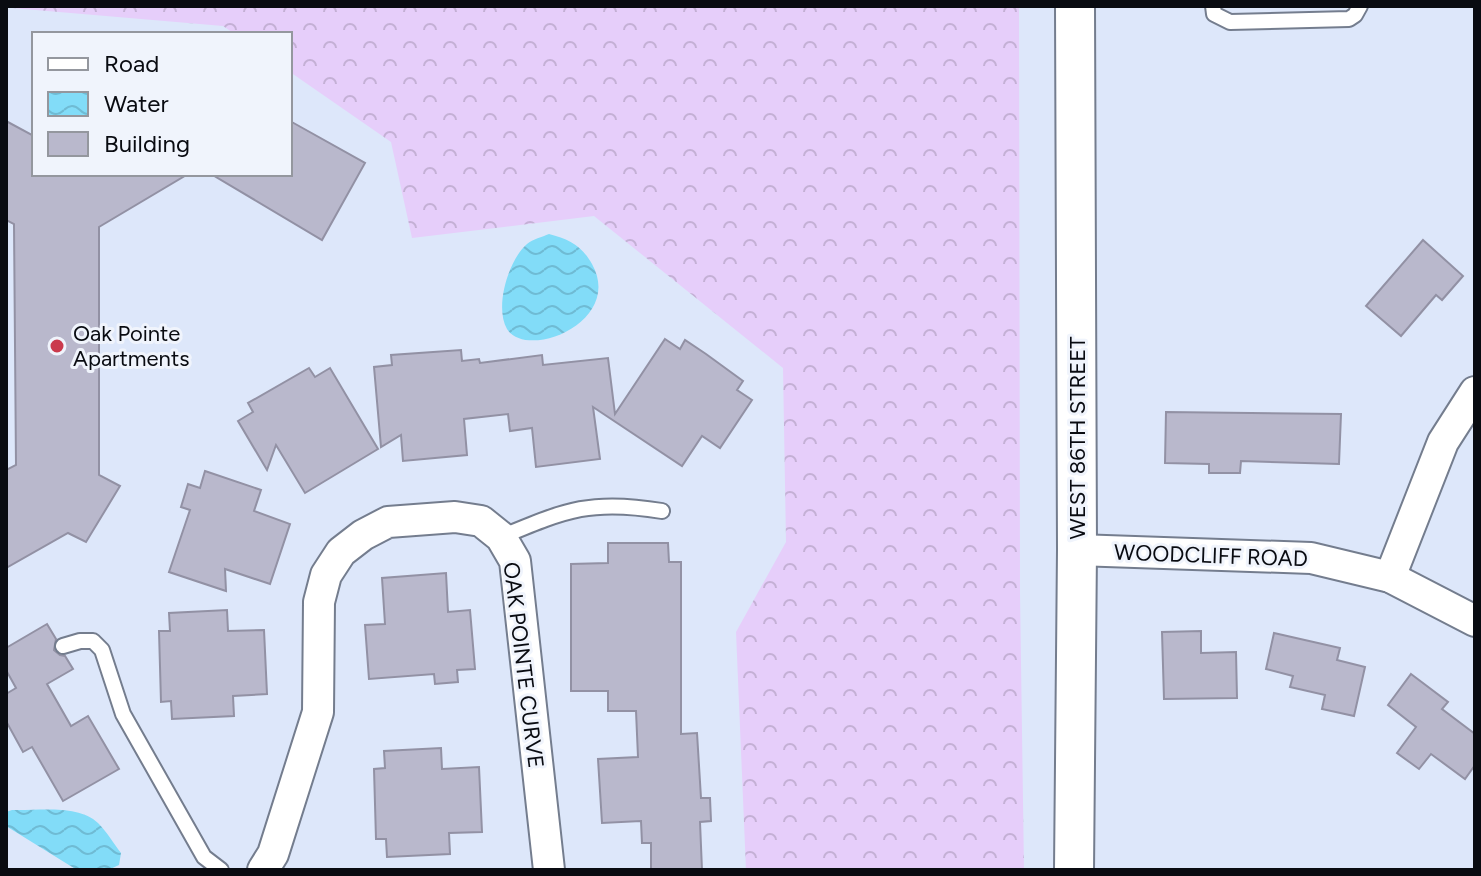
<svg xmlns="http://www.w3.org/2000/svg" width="1481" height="876" viewBox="0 0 1481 876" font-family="Figtree,sans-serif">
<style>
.forest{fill:url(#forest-crowns)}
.water{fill:url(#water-waves)}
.building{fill:#b9b8cc;stroke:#9291a4;stroke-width:2}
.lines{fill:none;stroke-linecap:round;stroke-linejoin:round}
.service-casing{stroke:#747d8e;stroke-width:18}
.minor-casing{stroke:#747d8e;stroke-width:34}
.tertiary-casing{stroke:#747d8e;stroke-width:42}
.service{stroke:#fff;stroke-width:14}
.minor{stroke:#fff;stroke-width:30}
.tertiary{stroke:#fff;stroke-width:38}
.poi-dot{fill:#ca3a4d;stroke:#f0f4fc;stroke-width:3}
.labels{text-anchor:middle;stroke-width:6;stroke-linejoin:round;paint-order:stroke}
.poi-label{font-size:22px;fill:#090b11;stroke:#f0f4fc;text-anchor:start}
.street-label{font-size:22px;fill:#090b11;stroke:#f0f4fc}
</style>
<defs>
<pattern id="forest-crowns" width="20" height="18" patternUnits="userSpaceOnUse" patternTransform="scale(2)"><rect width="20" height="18" fill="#e6cefa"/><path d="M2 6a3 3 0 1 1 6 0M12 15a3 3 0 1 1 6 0" fill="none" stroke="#c4b0d5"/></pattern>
<pattern id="water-waves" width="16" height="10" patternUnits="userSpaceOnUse" patternTransform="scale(2)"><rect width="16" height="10" fill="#82dcf8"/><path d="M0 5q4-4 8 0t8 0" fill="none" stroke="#6fbbd4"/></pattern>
</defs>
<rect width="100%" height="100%" fill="#dde7fa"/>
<path class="forest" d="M 11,6 L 1019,6 L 1020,593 L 1024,870 L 746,870 L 736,632 L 786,542 L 783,368 L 594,216 L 412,238 L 391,142 L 290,72 L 290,34 L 235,34 L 223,26 L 12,8 Z"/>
<g class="water">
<path d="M 549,234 C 569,239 582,246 592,264 C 624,321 528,361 507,329 C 494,307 509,259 527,244 C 533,239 542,237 549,234 Z"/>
<path d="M 12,810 C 38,811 78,804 98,823 C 107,832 114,844 121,853 L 119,865 L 108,870 L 77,870 L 6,826 L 6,812 Z"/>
</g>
<g class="building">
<path d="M 6,121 L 34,136 L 34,174 L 188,174 L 99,227 L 99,475 L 120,486 L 86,542 L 68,533 L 6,568 L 6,470 L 16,465 L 14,224 L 6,220 Z"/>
<path d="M 290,121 L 365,163 L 322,240 L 211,174 L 290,174 Z"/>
<path d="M 1423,240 L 1463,276 L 1442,300 L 1436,295 L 1401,336 L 1366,306 Z"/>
<path d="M 665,339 L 680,349 L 685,340 L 706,354 L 743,381 L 737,390 L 752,400 L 720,448 L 702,436 L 682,466 L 593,407 L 600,459 L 536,467 L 532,428 L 510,431 L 508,414 L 464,419 L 467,455 L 403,461 L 401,435 L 381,447 L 374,367 L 392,365 L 391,355 L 461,350 L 462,361 L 479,359 L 480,363 L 542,355 L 543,365 L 608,358 L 615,414 Z"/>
<path d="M 309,368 L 315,377 L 330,368 L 378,449 L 305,493 L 276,445 L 267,470 L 238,421 L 253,412 L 248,403 Z"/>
<path d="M 1166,412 L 1341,414 L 1339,464 L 1241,461 L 1240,473 L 1209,473 L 1209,464 L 1165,463 Z"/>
<path d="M 205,471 L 261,490 L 254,511 L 290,524 L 270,584 L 225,569 L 226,591 L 169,572 L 190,510 L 181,507 L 188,484 L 200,488 Z"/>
<path d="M 608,543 L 668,543 L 669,562 L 681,562 L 681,734 L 697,733 L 701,798 L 710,798 L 711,821 L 700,822 L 702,870 L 651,870 L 651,843 L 642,843 L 641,821 L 602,823 L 598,759 L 638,757 L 636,711 L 608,711 L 608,691 L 571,691 L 571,564 L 608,563 Z"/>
<path d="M 446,573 L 448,612 L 470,610 L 475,669 L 457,670 L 458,682 L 435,684 L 434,674 L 369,679 L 365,625 L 385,624 L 382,578 Z"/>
<path d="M 227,610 L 228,631 L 264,630 L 267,694 L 233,696 L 234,716 L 172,719 L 171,701 L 161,702 L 159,631 L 170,631 L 169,613 Z"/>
<path d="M 47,624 L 56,639 L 54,650 L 60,655 L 65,656 L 73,669 L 47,684 L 71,726 L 88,716 L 119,769 L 63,801 L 32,747 L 23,752 L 6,721 L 6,694 L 16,688 L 6,670 L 6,648 Z"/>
<path d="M 1201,631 L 1201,653 L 1236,652 L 1237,698 L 1164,699 L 1162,632 Z"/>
<path d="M 1274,633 L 1340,648 L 1337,660 L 1365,667 L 1354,716 L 1322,709 L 1325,695 L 1290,687 L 1293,676 L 1266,669 Z"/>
<path d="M 1411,674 L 1448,702 L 1442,709 L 1475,734 L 1475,765 L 1465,779 L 1431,754 L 1419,769 L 1397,753 L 1416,727 L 1388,705 Z"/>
<path d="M 441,748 L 442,769 L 479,767 L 482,832 L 449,833 L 450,854 L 387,857 L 386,839 L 376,839 L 374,769 L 385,768 L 384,751 Z"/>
</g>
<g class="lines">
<defs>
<g id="service">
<path d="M 1213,6 L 1214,14 L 1230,22 L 1349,19 L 1355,15 L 1360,6"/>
<path d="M 501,537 C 566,510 591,499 662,511"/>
<path d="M 63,646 L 80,641 L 93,641 L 102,650 L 123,714 L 204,857 L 221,870"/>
</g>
<g id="minor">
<path d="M 1077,550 L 1311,558 L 1390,577 L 1475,621"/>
<path d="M 1390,577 L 1443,442 L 1475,392"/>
<path d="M 263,870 L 273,854 L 318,712 L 319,602 L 326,575 L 341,552 L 363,535 L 388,522 L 455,517 L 481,521 L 501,537 L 515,561 L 549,870"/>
</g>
<path id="tertiary" d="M 1074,870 L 1077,550 L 1075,6"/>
</defs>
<use href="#service" class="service-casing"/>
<use href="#minor" class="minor-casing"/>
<use href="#tertiary" class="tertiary-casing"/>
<use href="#service" class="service"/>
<use href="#minor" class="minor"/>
<use href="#tertiary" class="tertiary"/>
</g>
<circle class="poi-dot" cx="57" cy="346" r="8"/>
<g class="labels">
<g class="poi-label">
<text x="73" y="341">Oak Pointe<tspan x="73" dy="25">Apartments</tspan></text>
</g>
<g class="street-label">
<text transform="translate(1077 438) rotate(-90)" y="8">WEST 86TH STREET</text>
<text transform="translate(1211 555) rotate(2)" y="8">WOODCLIFF ROAD</text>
<text transform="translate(524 665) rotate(83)" y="8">OAK POINTE CURVE</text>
</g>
</g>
<rect width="1481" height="876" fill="none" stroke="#090b11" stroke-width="16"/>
<rect x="32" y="32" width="260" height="144" fill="#f0f4fc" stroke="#94979e" stroke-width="2"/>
<rect x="48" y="58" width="40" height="12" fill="#ffffff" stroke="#94979e" stroke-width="2"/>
<text x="104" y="72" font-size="24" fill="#090b11">Road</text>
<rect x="48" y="92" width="40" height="24" fill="url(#water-waves)" stroke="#94979e" stroke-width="2"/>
<text x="104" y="112" font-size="24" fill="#090b11">Water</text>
<rect x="48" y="132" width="40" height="24" fill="#b9b8cc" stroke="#94979e" stroke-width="2"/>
<text x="104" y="152" font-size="24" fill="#090b11">Building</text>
</svg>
